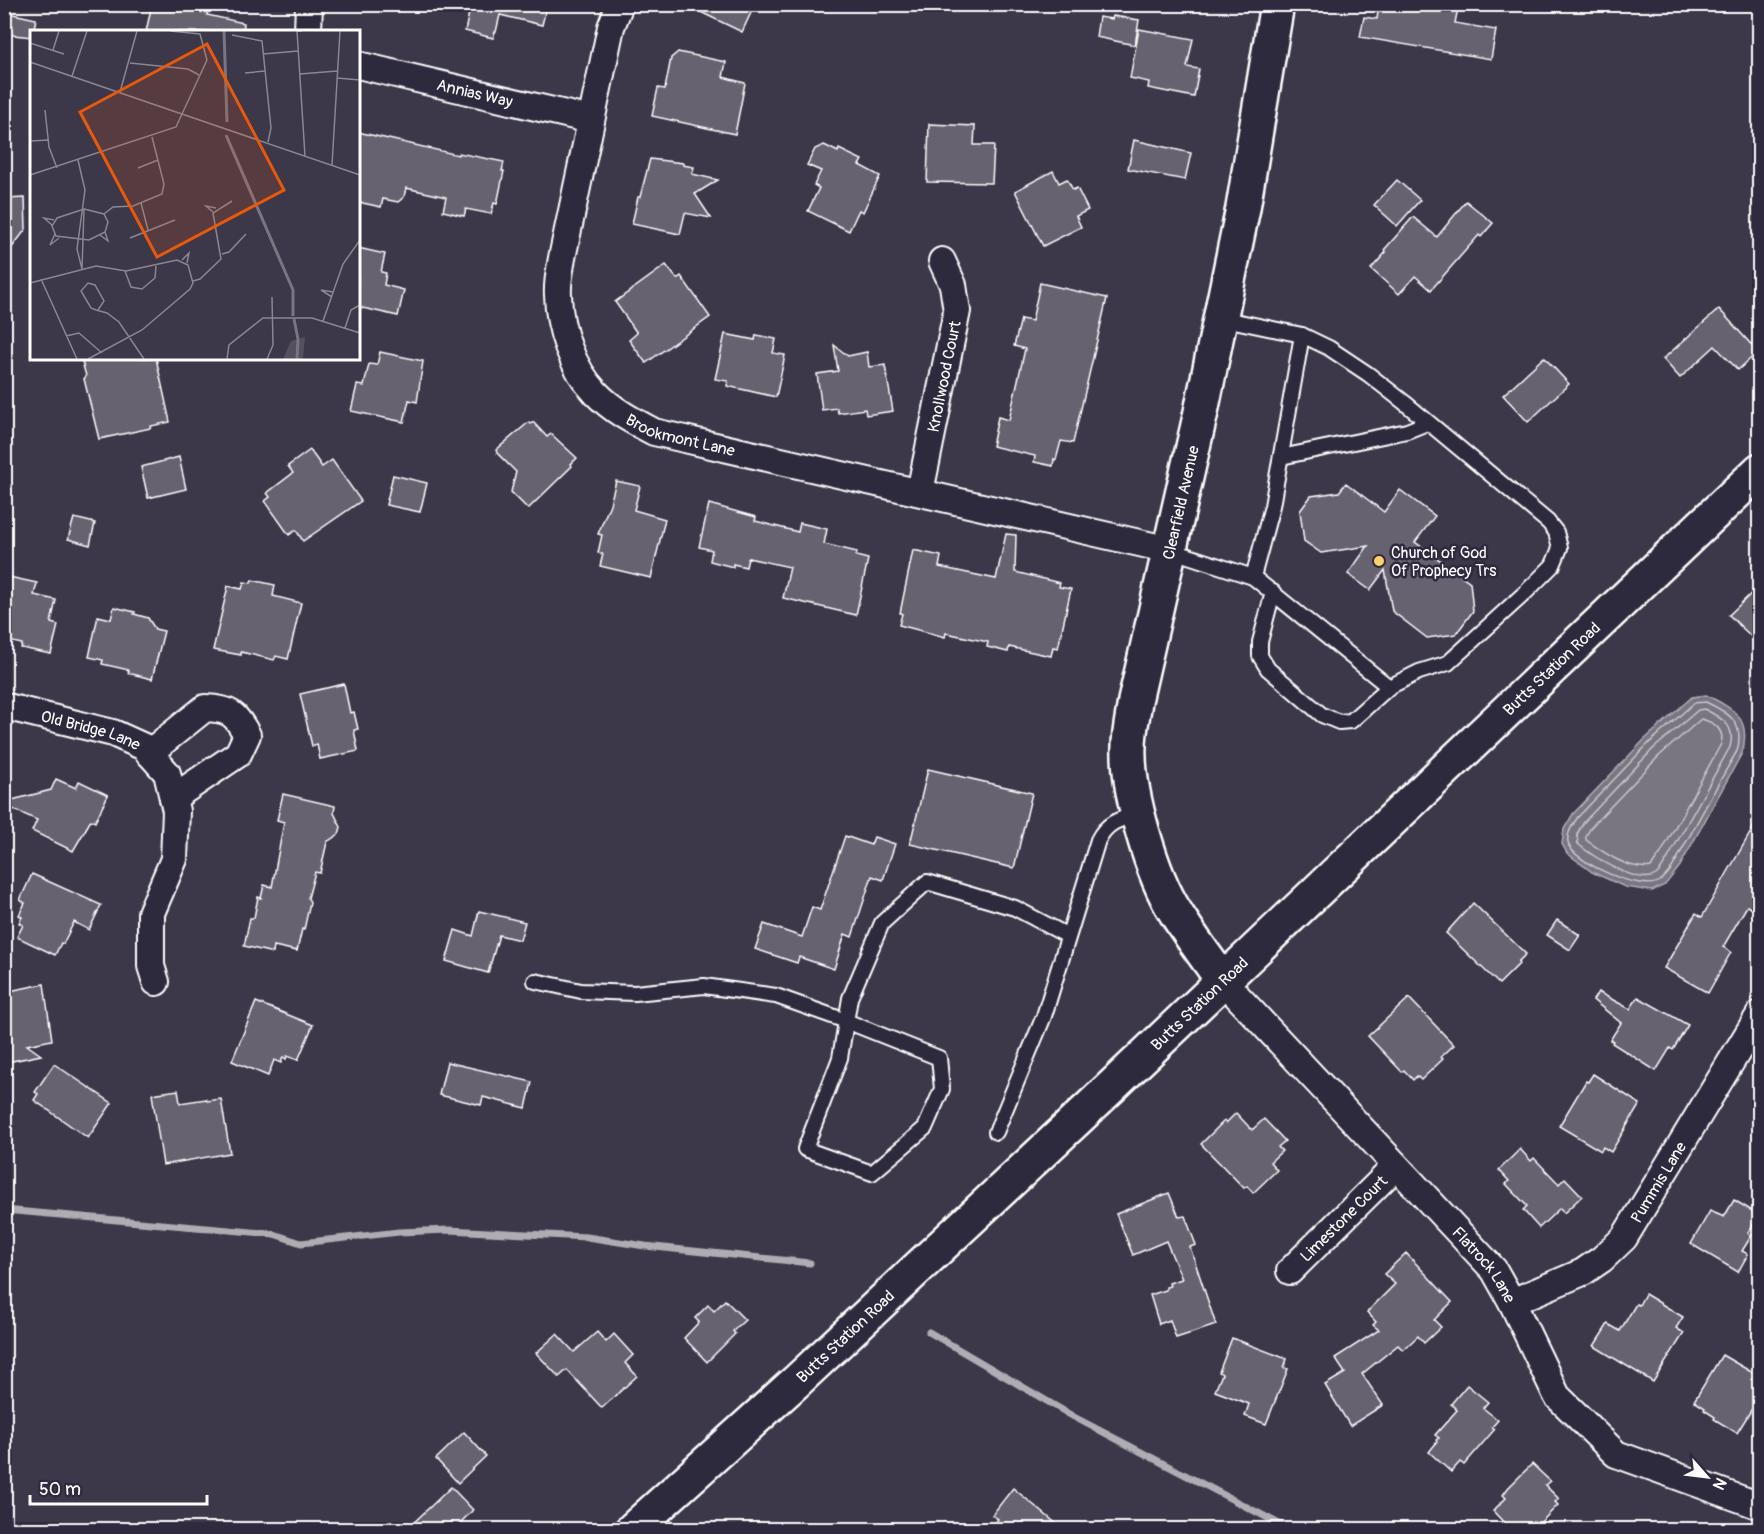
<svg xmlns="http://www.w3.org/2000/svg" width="1764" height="1534" viewBox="0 0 1764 1534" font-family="Pangolin,sans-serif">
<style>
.water{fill:#797682;stroke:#afadb4;stroke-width:1.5}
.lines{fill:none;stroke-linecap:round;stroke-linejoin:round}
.shore{stroke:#c9c8cd;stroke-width:1.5}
.stream{stroke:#afadb4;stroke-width:7}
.building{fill:#666270;stroke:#fff;stroke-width:1.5}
.lane-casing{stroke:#fff;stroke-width:18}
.street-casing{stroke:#fff;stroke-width:30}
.secondary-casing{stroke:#fff;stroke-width:38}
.lane{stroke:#2f2a3d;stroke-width:14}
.street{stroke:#2f2a3d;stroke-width:26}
.secondary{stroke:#2f2a3d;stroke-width:33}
.poi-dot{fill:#ffd166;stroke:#2f2a3d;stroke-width:2}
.labels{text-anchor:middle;stroke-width:5;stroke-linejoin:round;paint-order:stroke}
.street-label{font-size:16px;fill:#fff;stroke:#2f2a3d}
.poi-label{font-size:16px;fill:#fff;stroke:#2f2a3d;text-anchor:start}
.inset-river{fill:none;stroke:#797682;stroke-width:3}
.inset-road{fill:none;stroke:#8a8792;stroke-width:1.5}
.view{fill:#e8590c;fill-opacity:0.15;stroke:#e8590c;stroke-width:3}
.inset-edge{fill:none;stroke:#fff;stroke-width:3}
</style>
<rect width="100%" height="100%" fill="#3c3749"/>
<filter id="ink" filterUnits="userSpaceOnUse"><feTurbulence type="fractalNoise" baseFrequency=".0167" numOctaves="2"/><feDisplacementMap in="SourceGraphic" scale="12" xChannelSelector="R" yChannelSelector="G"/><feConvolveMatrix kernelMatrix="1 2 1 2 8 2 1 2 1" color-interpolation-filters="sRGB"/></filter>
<g filter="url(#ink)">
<path class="water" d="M 1706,695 C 1734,709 1752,718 1742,753 L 1680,866 L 1665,885 L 1652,891 L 1625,887 L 1592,872 L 1567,853 L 1562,844 L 1564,829 L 1573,814 L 1644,740 L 1692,697 Z"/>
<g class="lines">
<g class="shore">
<path d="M 1706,702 C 1729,713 1745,722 1737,751 C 1720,780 1704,810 1688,839 C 1680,852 1672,873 1660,881 C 1642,893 1572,862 1568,843 C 1566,834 1573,824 1578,817 L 1648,744 L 1694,703 Z"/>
<path d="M 1704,709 C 1722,718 1736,725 1730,747 L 1668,858 C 1665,863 1661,870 1657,874 C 1640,888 1591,855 1578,844 L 1577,834 L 1584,822 L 1653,749 L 1698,710 Z"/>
<path d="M 1701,719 C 1714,722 1725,730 1721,744 L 1661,853 L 1651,867 C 1629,871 1603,852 1586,840 L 1586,836 L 1591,827 L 1659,756 Z"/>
</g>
<g class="stream">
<path d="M 4,1210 L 274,1234 L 301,1243 L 399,1232 L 449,1230 L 587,1237 L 645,1246 L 810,1263"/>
<path d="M 929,1332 L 1074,1417 L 1291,1530"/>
</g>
</g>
<g class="building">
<path d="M 152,4 L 209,4 L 207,15 L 244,23 L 243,32 L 146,32 Z"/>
<path d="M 471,4 L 547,4 L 542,25 L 500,15 L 496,32 L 495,32 L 493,38 L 465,31 Z"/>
<path d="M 684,4 L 755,4 L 742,32 Z"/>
<path d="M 1379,4 L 1453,4 L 1452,8 L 1458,8 L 1455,23 L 1496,30 L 1491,59 L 1360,37 L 1364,17 L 1377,19 Z"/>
<path d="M 4,12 L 36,19 L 32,37 L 4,34 Z"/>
<path d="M 1113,16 L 1139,20 L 1135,45 L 1096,37 L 1099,17 L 1112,19 Z"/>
<path d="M 1139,29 L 1193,39 L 1187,67 L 1199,69 L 1194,97 L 1148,88 L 1149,82 L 1130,78 Z"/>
<path d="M 678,52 L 726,62 L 723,77 L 745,83 L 735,134 L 652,116 L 658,88 L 665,89 L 671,58 Z"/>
<path d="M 929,124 L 975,126 L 974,145 L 994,145 L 992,183 L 927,182 Z"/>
<path d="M 358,132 L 458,155 L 459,153 L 504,162 L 502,171 L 504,171 L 497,204 L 494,203 L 491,214 L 466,209 L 464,216 L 443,211 L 446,197 L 406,188 L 404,197 L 398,202 L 383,199 L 381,207 L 358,202 Z"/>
<path d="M 1134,140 L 1191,153 L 1185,180 L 1128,169 Z"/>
<path d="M 824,145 L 838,152 L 839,149 L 862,160 L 859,165 L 880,176 L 863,212 L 859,210 L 849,231 L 808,211 L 819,188 L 814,185 L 821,171 L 807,165 L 815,149 Z"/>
<path d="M 650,159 L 683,163 L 683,165 L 694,167 L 692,174 L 718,180 L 695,194 L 711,218 L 685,213 L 680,234 L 632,224 L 638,197 L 640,197 Z"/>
<path d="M 1053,171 L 1059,183 L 1067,179 L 1073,190 L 1077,188 L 1088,210 L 1076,216 L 1081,227 L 1043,246 L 1015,191 Z"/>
<path d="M 1397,180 L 1420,200 L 1397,226 L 1374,205 Z"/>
<path d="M 25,198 L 26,229 L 4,258 L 4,199 Z"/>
<path d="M 1466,201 L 1493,223 L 1481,237 L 1479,235 L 1431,290 L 1415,276 L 1399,294 L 1371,269 L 1386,252 L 1384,250 L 1413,217 L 1437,237 Z"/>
<path d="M 358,248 L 385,254 L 381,272 L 386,273 L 384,285 L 404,290 L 398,316 L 358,307 Z"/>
<path d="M 666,265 L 677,279 L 681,276 L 710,317 L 646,363 L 629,340 L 637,333 L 615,302 Z"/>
<path d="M 1040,283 L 1107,298 L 1073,443 L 1061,441 L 1056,460 L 1054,459 L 1053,466 L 1034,462 L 1035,456 L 992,446 L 998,417 L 1009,420 L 1025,349 L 1014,346 L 1021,319 L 1032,321 Z"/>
<path d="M 1719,309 L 1758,352 L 1738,370 L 1715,346 L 1680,378 L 1663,359 Z"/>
<path d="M 725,334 L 755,340 L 756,335 L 776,339 L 773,353 L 785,355 L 776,397 L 727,386 L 728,381 L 715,379 Z"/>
<path d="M 834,345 L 848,356 L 867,352 L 869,367 L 885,365 L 893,411 L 866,415 L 865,409 L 838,413 L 837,408 L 822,410 L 817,374 L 838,371 Z"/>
<path d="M 380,352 L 423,361 L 417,402 L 409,400 L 404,422 L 351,411 L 357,385 L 364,386 L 369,364 L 377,365 Z"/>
<path d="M 1544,357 L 1569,384 L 1528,422 L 1503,395 Z"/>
<path d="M 81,358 L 156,358 L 170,422 L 151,426 L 151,428 L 99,439 L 84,379 L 86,376 Z"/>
<path d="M 529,422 L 531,424 L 533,422 L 547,437 L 551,434 L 577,458 L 571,464 L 572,466 L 528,509 L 511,492 L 516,472 L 497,453 L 496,450 Z"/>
<path d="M 310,450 L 322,467 L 332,460 L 361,501 L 303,541 L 296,530 L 289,535 L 265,501 L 270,497 L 267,493 L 293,473 L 288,466 Z"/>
<path d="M 179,457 L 186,489 L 148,498 L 141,467 Z"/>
<path d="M 393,475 L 427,483 L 420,512 L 386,505 Z"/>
<path d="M 616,481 L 640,486 L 634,510 L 665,519 L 651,578 L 600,566 L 603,554 L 598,553 L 602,535 L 598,534 L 610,504 Z"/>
<path d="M 1346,483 L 1384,512 L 1400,490 L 1435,516 L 1415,542 L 1470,582 L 1473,611 L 1456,634 L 1427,638 L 1392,611 L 1385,570 L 1370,590 L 1348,574 L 1368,546 L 1321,553 L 1304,541 L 1300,511 L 1311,496 L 1339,492 Z"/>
<path d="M 709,504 L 756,517 L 755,521 L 798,532 L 800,523 L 827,529 L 824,544 L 857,552 L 856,556 L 868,559 L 856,615 L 783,598 L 790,567 L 748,558 L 746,567 L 733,564 L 733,567 L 710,561 L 712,550 L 699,547 Z"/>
<path d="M 74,518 L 95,523 L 90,545 L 68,539 Z"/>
<path d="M 1006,534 L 1016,535 L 1015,572 L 1060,583 L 1059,587 L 1071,589 L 1058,648 L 1053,647 L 1051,656 L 1009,647 L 1008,652 L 987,647 L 988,642 L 946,633 L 945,637 L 899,625 L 902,614 L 900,613 L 913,550 L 941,556 L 939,567 L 996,579 Z"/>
<path d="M 9,577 L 37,583 L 34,595 L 56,600 L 51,623 L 58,625 L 51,654 L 21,648 L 22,644 L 4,640 L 4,589 L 7,587 Z"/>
<path d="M 252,580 L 275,585 L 273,596 L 301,603 L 288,659 L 276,656 L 274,660 L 241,652 L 241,655 L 213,650 L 228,586 L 242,589 L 244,582 L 251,583 Z"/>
<path d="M 1760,585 L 1760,645 L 1729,615 Z"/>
<path d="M 114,607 L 135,612 L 134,614 L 148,618 L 155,629 L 164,631 L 152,679 L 128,673 L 129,670 L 102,664 L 103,660 L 89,657 L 98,616 L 111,619 Z"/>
<path d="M 344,684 L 350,713 L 354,712 L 358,729 L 354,730 L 358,751 L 320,759 L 317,744 L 312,746 L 300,694 Z"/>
<path d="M 928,769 L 1032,793 L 1014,868 L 910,844 Z"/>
<path d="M 56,779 L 76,788 L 79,781 L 108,795 L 95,822 L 91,820 L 73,851 L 32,831 L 37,820 L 4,805 L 4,802 L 51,790 Z"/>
<path d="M 283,794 L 335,806 L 334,813 L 341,827 L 339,834 L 327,842 L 320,873 L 315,872 L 308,898 L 310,902 L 304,930 L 302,929 L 297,951 L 274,946 L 273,953 L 244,946 L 250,918 L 254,918 L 258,897 L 261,898 L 264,885 L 272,887 L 284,822 L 277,820 Z"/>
<path d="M 1760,816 L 1760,913 L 1747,906 L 1723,947 L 1731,952 L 1708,993 L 1664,968 L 1696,913 L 1702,917 Z"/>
<path d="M 845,836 L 871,845 L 874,837 L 895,844 L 883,880 L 872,876 L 852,937 L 845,934 L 834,969 L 799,957 L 797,963 L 755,949 L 764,924 L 802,937 L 812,907 L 820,910 Z"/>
<path d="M 32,874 L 101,905 L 89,930 L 74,922 L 63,944 L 61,943 L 55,955 L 17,937 L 23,925 L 19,923 L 22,917 L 19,915 L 25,903 L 20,900 Z"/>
<path d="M 1473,903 L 1526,954 L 1518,962 L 1519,964 L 1499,984 L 1446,933 Z"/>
<path d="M 479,911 L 525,922 L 520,940 L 499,935 L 488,973 L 446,961 L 455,930 L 473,936 Z"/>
<path d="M 1557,920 L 1580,935 L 1570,950 L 1547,935 Z"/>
<path d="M 44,984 L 52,1040 L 27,1045 L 41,1055 L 7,1062 L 4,1050 L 4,992 Z"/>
<path d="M 1598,992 L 1630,1009 L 1638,997 L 1688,1025 L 1673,1050 L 1670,1048 L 1656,1071 L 1612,1043 L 1613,1041 L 1610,1040 L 1621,1023 L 1593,1000 Z"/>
<path d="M 1409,998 L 1454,1045 L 1441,1057 L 1443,1059 L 1421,1080 L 1417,1076 L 1413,1080 L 1404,1070 L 1402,1072 L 1368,1036 Z"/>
<path d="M 256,1002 L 313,1025 L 298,1060 L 287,1056 L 286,1059 L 283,1057 L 281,1063 L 274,1060 L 268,1076 L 232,1061 Z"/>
<path d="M 447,1062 L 532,1082 L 526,1108 L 483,1097 L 481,1105 L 439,1095 Z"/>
<path d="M 54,1064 L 112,1103 L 88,1138 L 34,1100 L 38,1094 L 35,1092 Z"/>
<path d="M 1593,1074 L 1640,1104 L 1611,1152 L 1603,1147 L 1601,1151 L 1559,1126 L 1586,1081 L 1588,1082 Z"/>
<path d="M 178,1090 L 180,1103 L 206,1099 L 207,1101 L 221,1099 L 230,1153 L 163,1165 L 152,1094 Z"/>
<path d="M 1236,1113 L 1252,1130 L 1264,1119 L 1285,1141 L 1278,1147 L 1282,1151 L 1270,1162 L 1277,1170 L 1253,1193 L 1247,1186 L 1244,1188 L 1201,1144 L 1224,1121 L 1226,1123 Z"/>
<path d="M 1520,1149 L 1531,1161 L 1534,1158 L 1559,1184 L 1565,1178 L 1582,1196 L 1564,1213 L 1560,1208 L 1539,1228 L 1523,1210 L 1527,1206 L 1506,1184 L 1509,1181 L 1499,1170 Z"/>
<path d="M 1169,1193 L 1179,1217 L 1185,1216 L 1196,1245 L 1190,1247 L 1216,1325 L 1176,1338 L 1170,1320 L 1159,1324 L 1150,1295 L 1166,1290 L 1166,1287 L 1170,1286 L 1169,1283 L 1182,1279 L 1166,1241 L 1133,1255 L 1116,1214 Z"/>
<path d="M 1734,1200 L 1759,1215 L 1748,1233 L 1752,1235 L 1742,1251 L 1748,1254 L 1738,1272 L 1691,1244 L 1710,1211 L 1724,1217 Z"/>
<path d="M 1406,1253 L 1452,1302 L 1434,1320 L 1441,1327 L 1424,1343 L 1418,1336 L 1403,1350 L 1398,1345 L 1362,1374 L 1383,1405 L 1350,1426 L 1325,1385 L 1345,1373 L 1335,1358 L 1379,1330 L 1373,1325 L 1376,1322 L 1367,1312 L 1395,1284 L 1384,1274 Z"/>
<path d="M 1645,1294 L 1683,1317 L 1676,1328 L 1684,1333 L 1653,1382 L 1594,1346 L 1608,1324 L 1620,1331 L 1636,1304 L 1639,1305 Z"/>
<path d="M 725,1300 L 745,1320 L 733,1331 L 735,1334 L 707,1362 L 684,1338 L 699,1322 L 695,1318 L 708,1305 L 714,1311 Z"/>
<path d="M 597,1332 L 606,1342 L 614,1334 L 633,1355 L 625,1363 L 637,1376 L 602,1408 L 567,1370 L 559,1377 L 536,1353 L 557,1334 L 574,1352 Z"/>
<path d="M 1232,1338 L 1287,1359 L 1284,1368 L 1288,1369 L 1266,1424 L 1245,1416 L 1249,1404 L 1215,1391 L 1222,1374 L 1219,1372 Z"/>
<path d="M 1722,1355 L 1760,1377 L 1760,1396 L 1737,1433 L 1714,1419 L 1715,1417 L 1704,1410 L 1705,1408 L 1694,1401 Z"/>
<path d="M 1467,1385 L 1488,1402 L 1483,1408 L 1498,1420 L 1492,1427 L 1495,1429 L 1464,1465 L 1460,1462 L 1451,1472 L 1429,1452 L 1437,1442 L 1436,1440 L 1439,1438 L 1435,1435 L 1457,1410 L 1451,1404 Z"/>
<path d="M 464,1432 L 486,1456 L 458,1483 L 436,1459 Z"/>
<path d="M 1532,1464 L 1550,1481 L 1545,1485 L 1559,1499 L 1555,1502 L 1558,1505 L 1533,1530 L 1511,1530 L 1493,1511 L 1506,1498 L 1503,1495 L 1508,1488 Z"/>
<path d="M 451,1487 L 473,1510 L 453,1530 L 406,1530 Z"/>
<path d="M 1013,1488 L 1064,1530 L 990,1530 L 998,1519 L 992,1515 Z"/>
</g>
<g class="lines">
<defs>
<g id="lane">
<path d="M 1220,318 L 1302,335 L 1329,348 L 1368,374 L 1405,403 L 1548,522 L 1556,532 L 1560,548 L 1553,565 L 1526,592 L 1448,663 L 1419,672 L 1389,687 L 1351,721 L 1339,722 L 1322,715 L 1268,669 L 1260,656 L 1260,642 L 1273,592"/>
<path d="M 1281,457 L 1407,431 L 1427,423"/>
<path d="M 1170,550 L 1253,577 L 1389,687"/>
<path d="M 1253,577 L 1272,506 L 1302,335"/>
<path d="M 535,981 L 581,991 L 635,993 L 704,986 L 776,996 L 846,1021 L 939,1058 L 942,1089 L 925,1128 L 872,1173 L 805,1149 L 840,1058 L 850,998 L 882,923 L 927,882 L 1015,908 L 1068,936"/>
<path d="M 996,1132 L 1044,1016 L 1098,840 C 1107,822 1120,819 1138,814"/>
</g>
<g id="street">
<path id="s1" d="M 620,4 L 611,27 L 562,258 C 560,270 557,283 558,295 C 559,329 572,368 596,393 C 612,410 633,421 654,432 L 1170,550"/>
<path d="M 308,32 L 309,4"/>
<path id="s2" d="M 358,65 L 591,120"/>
<path id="s3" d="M 920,492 L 957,311 L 953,285 L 942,261"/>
<path id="s4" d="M 4,706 L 113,733 L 144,747 L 167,773 L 176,811 L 174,859 L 151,913 L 151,966 L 156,982"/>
<path d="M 149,753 L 205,708 C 230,709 235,713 247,735 L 238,754 L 173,798"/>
<path id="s5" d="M 1223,981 L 1494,1270 L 1512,1302 L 1557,1396 L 1616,1454 L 1760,1506"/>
<path id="s6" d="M 1290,1271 L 1396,1166"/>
<path id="s7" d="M 1512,1302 L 1583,1272 L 1602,1259 L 1624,1238 L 1760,1014"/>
</g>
<g id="secondary">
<path id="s8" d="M 1223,981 C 1207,958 1190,936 1176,913 C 1152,876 1127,791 1129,746 C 1129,731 1133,716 1135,701 L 1201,412 L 1243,208 L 1277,4"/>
<path id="s9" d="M 632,1530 L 798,1380 L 1088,1109 L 1760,470"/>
</g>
</defs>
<use href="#lane" class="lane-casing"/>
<use href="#street" class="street-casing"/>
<use href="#secondary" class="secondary-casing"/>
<use href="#lane" class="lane"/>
<use href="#street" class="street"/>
<use href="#secondary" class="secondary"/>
</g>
</g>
<circle class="poi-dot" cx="1379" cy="561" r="6"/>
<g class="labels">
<g class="street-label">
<text dy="6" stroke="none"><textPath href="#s2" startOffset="120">Annias Way</textPath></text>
<text dy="6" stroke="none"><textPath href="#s3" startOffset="118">Knollwood Court</textPath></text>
<text dy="6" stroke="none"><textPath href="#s1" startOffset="502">Brookmont Lane</textPath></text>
<text dy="6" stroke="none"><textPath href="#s8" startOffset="507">Clearfield Avenue</textPath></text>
<text dy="6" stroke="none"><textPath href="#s9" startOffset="1260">Butts Station Road</textPath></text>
<text dy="6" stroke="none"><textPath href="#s4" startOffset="90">Old Bridge Lane</textPath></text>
<text dy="6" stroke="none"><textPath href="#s9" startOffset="774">Butts Station Road</textPath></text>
<text dy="6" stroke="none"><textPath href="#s7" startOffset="196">Pummis Lane</textPath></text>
<text dy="6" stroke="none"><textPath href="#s6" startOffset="75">Limestone Court</textPath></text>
<text dy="6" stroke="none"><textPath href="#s5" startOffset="386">Flatrock Lane</textPath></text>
<text dy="6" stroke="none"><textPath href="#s9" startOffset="288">Butts Station Road</textPath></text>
</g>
<g class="poi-label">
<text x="1391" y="558">Church of God<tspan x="1391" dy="18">Of Prophecy Trs</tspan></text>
</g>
</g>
<g transform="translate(30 30)">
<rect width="330" height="330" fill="#3c3749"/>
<path d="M 275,307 L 273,329 L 253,329 L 261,311 Z" fill="#555060"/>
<path class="inset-river" d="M 194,1 L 197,92M 196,105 L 263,260 L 263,286M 264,289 L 268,309 L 267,329"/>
<path class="inset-road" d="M 272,1 L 267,1 L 275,126M 202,5 L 232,11 L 241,98 L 238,112M 0,13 L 34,24M 23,20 L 29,1M 233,24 L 268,21M 0,32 L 330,145M 100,33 L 158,39 L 169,45M 215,43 L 235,41M 270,44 L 307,41M 42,46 L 57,1M 307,48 L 330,50M 90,62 L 107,1M 15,80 L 19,117 L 27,138M 0,111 L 19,110M 48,130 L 55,160 L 47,219 L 52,239 L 54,179M 302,135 L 310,1M 108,138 L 128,130M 0,145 L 146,97 L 177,30 L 170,4 L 140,1M 111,173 L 118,200M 54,179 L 74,184 L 78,192 L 75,202 L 59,210 L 26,206 L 22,196 L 27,188 ZM 183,182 L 176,176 L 186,178M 74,184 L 83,177 L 103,176 L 132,164 L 134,154 L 122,107M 22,195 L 14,188 L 24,190M 25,204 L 20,215 L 29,208M 70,205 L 78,211 L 75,202M 100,208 L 145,190M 192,224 L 199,222 L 216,204M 152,230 L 159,223 L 157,233M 95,241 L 101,257 L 112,259 L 125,248 L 126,236M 11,249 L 47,329M 163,251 L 170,249 L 191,229 L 183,183 L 202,171M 0,253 L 66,236 L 96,241 L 147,230 L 158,235 L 163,253 L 160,259 L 112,300 L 58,329M 302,267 L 291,260 L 303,262M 68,280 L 74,271 L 65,255 L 58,253 L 51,261 L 61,278 L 66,280 L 77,283 L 89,292 L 114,329M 293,291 L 313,234 L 330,210M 315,298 L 321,280 L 330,275M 36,306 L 49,303 L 72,323M 197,329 L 199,315 L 233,288 L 282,288 L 330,303M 237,329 L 243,315 L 242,267"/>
<path class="view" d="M 177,14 L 254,160 L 127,227 L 50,82 Z"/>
<rect width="330" height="330" class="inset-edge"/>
</g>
<rect width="1764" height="1534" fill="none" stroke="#2f2a3d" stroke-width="24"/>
<rect x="12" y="12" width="1740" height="1510" fill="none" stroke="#fff" stroke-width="2" filter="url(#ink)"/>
<g transform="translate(1707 1477) rotate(118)" stroke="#2f2a3d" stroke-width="4.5" paint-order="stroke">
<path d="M0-4.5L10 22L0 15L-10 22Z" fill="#ffffff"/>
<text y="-9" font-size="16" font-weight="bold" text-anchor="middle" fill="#ffffff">N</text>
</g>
<path d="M30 1495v9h177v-9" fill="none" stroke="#ffffff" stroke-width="3"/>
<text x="39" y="1495" font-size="18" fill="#ffffff" stroke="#2f2a3d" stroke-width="4.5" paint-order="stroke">50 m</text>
</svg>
